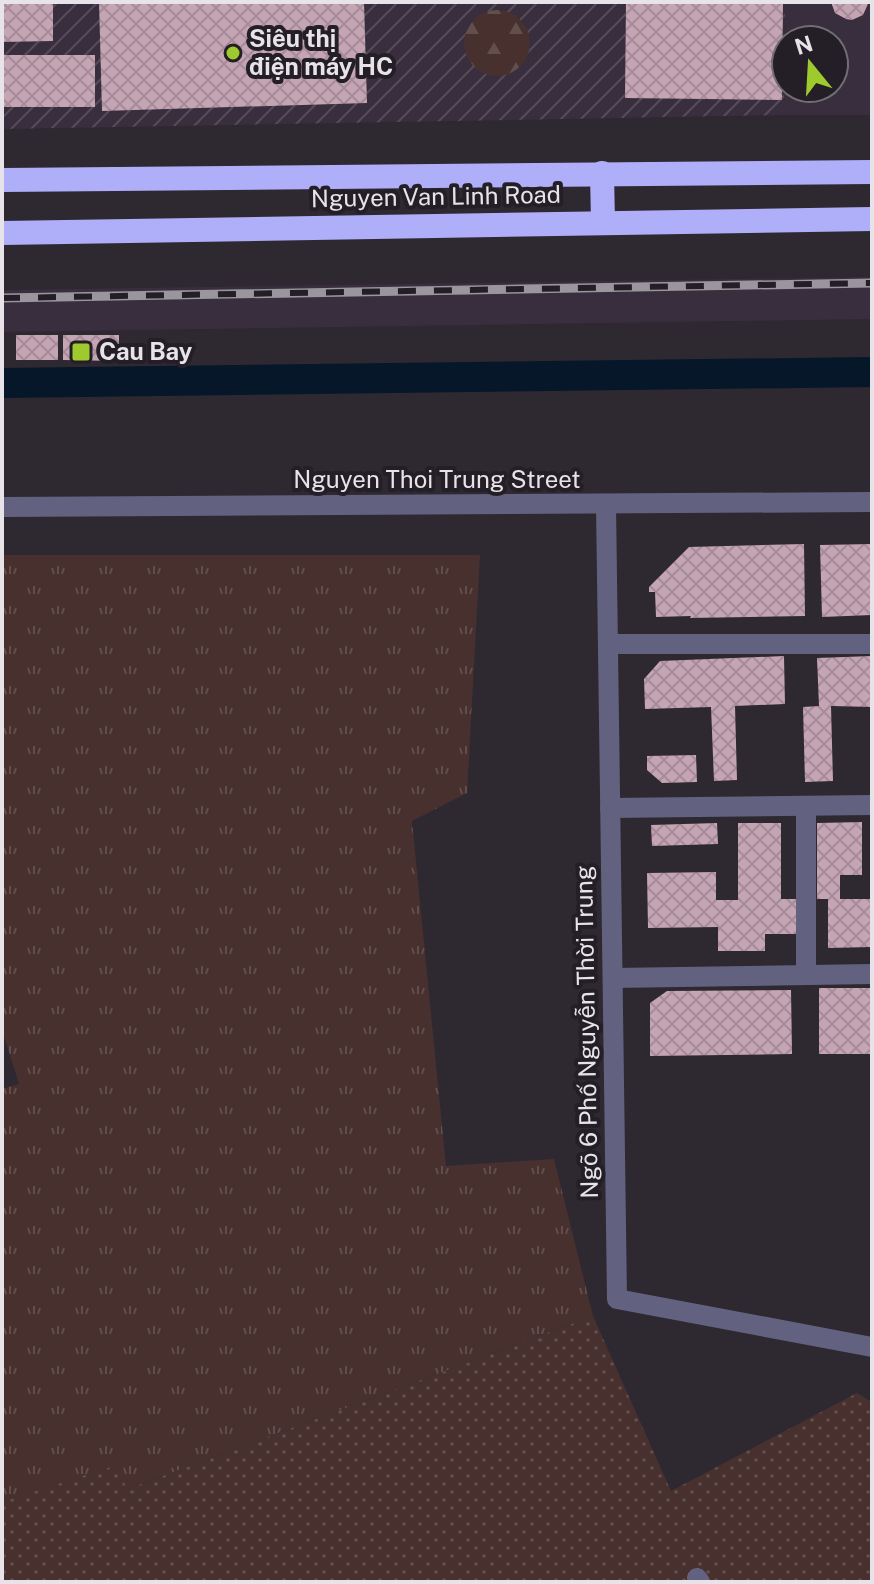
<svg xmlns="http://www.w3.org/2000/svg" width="874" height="1584" viewBox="0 0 874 1584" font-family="'Public Sans',sans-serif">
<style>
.built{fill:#392e3d;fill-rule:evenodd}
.industrial{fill:url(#industrial-furrows)}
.grass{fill:url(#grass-tufts)}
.forest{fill:url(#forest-firs)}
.garden{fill:url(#garden-dots)}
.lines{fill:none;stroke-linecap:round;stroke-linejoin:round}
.canal{stroke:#051729;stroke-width:30}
.building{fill:url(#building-cross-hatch)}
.minor{stroke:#626280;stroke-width:20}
.highway{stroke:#aeaff8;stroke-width:24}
.rail-casing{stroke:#9b959d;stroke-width:9}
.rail{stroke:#241e27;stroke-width:6;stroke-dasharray:18;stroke-linecap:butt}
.poi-dot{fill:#9eca2e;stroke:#241e27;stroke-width:3}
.labels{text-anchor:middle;stroke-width:8;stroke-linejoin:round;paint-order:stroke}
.poi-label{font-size:24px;font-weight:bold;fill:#e8e3e9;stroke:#241e27;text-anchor:start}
.street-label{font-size:24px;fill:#e8e3e9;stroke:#241e27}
</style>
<defs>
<pattern id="industrial-furrows" width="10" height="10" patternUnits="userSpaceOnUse" patternTransform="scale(2)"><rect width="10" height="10" fill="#392e3d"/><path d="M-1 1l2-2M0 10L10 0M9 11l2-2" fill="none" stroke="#564c59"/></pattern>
<pattern id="grass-tufts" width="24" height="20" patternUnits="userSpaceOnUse" patternTransform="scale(2)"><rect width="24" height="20" fill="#47302e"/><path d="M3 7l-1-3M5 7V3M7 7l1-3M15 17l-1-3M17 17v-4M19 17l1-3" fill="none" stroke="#624e4c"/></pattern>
<pattern id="forest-firs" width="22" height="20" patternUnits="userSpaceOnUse" patternTransform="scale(2)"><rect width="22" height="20" fill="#47302e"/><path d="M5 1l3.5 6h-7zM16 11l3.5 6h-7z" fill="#624e4c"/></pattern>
<pattern id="garden-dots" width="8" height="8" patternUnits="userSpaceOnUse" patternTransform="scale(2)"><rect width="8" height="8" fill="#47302e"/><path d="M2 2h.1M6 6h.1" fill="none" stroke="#624e4c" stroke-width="1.8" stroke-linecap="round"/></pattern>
<pattern id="building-cross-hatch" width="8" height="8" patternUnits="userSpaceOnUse" patternTransform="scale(2)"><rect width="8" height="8" fill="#c5a4b3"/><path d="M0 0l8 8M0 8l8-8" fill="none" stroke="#a58c98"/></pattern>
</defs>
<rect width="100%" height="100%" fill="#2e2831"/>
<g class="built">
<path d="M 785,2 L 872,2 L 872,115 L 784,115 ZM 786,40 L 834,40 L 834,88 L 786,88 Z"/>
<path d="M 872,277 L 872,319 L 2,332 L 2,290 Z"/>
</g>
<path class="industrial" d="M 2,2 L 785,2 L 784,115 L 2,129 Z"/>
<path class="grass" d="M 2,555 L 480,555 L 467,793 L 412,821 L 446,1166 L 554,1159 L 593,1316 L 128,1489 L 2,1502 L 2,1089 L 19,1084 L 2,1030 Z"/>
<circle class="forest" cx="497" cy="43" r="33"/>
<path class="garden" d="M 593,1316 L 671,1491 L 857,1393 L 872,1402 L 872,1582 L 2,1582 L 2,1502 L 114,1466 L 128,1489 Z"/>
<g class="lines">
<path class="canal" d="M 2,383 L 872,372"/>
</g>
<g class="building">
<path d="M 2,2 L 53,2 L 53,41 L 2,42 Z"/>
<path d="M 99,2 L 364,2 L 367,103 L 102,111 Z"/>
<path d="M 626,2 L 783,2 L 782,100 L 625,98 Z"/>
<path d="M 831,2 L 868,2 L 868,4 L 863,15 L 852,20 L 846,19 L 835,13 Z"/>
<rect x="2" y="55" width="93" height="52"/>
<rect x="16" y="335" width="42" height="25"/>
<path d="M 63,335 L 119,335 L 119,361 L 63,360 Z"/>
<path d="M 804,544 L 805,616 L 690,618 L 691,616 L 656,617 L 655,592 L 649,592 L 649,587 L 689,547 Z"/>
<path d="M 872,544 L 872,615 L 822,617 L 820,545 Z"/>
<path d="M 784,656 L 785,704 L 735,706 L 737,780 L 714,781 L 711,707 L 645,709 L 644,679 L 660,661 Z"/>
<path d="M 872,656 L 872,707 L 831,706 L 833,781 L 805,782 L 803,707 L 819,706 L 817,658 Z"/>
<path d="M 696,755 L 697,782 L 662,783 L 647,770 L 647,756 Z"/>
<path d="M 862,822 L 862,875 L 840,875 L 840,899 L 872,899 L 872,947 L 828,948 L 828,899 L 817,899 L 817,823 Z"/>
<path d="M 717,823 L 718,844 L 652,846 L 651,825 Z"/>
<path d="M 738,823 L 781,823 L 781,899 L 803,899 L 803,934 L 765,934 L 765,951 L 718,951 L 718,927 L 648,928 L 647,873 L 716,872 L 716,900 L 738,900 Z"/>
<rect x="819" y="988" width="53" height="66"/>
<path d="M 791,990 L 792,1054 L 650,1056 L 650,1003 L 667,991 Z"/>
</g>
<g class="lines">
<g class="minor">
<path d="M 606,505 L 617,1299 L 872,1347"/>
<path d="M 2,507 L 872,502"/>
<path d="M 608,644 L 872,644"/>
<path d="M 610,808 L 872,805"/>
<path d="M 806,975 L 806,806"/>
<path d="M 613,978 L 872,974"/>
<path d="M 697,1578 L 700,1582"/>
</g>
<g class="highway">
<path d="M 602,173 L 603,222"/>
<path d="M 2,180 L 872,172"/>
<path d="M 2,233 L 872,219"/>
</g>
<defs>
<path id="rail" d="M 2,298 L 872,283"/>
</defs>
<use href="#rail" class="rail-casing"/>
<use href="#rail" class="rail"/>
</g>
<g class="poi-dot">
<circle cx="233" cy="53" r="8"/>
<rect x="71" y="342" width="20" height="20" rx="4"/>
</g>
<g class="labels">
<g class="poi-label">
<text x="249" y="47">Siêu thị<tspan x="249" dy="28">điện máy HC</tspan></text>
<text x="99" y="360">Cau Bay</text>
</g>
<g class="street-label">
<text transform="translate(436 197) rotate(-1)" y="8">Nguyen Van Linh Road</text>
<text x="437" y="488">Nguyen Thoi Trung Street</text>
<text transform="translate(587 1032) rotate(-91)" y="8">Ngõ 6 Phố Nguyễn Thời Trung</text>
</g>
</g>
<rect width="874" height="1584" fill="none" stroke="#e8e3e9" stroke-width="8"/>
<g transform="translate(810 64) rotate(342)"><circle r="38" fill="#241e27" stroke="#726d75" stroke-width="2"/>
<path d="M0-6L14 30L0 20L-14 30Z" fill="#9eca2e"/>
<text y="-12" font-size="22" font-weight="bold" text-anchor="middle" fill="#e8e3e9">N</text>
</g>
</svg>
